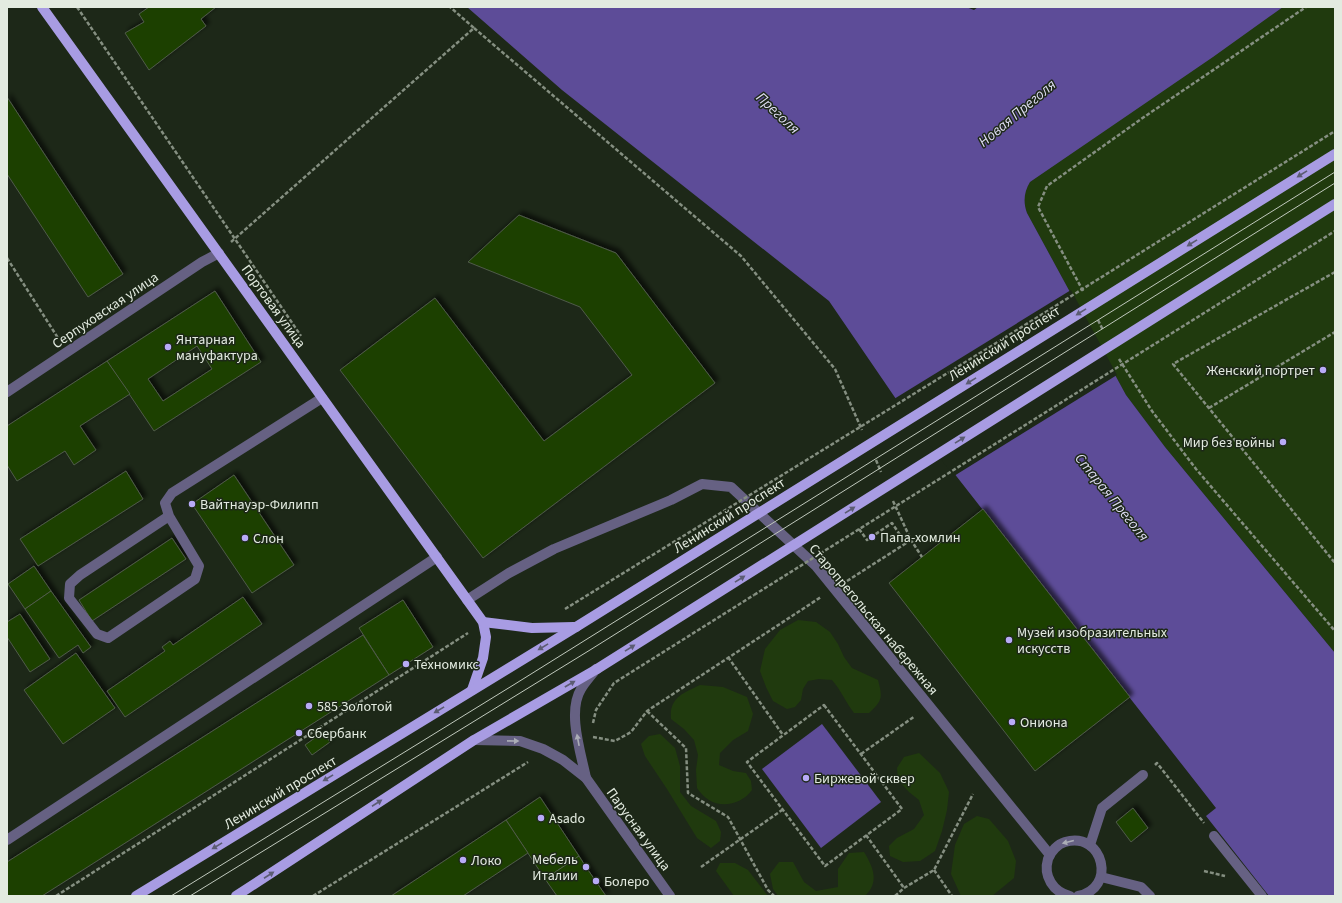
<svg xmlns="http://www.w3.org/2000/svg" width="1342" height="903" viewBox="0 0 1342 903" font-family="'Source Sans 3',sans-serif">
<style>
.green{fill:#203a0e}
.water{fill:#5d4c98}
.pier{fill:#1d2818}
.building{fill:#1d3f00;stroke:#4f5b49;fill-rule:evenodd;filter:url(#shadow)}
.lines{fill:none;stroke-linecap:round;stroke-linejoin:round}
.path{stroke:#858f81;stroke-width:2.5;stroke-dasharray:4 2;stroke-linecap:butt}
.minor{stroke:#666183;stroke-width:10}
.major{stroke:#a89ce3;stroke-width:10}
.tram{stroke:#c0c9bd;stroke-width:1}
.path-bridge{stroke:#858f81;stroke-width:2.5;stroke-dasharray:4 2;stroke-linecap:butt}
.major-bridge{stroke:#a89ce3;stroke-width:10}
.oneway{fill:#5c5c73}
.oneway2{fill:#abadb6}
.poi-dot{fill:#b8abf7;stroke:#1d2818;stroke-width:1.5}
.labels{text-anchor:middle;stroke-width:3;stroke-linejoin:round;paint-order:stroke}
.street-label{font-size:14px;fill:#e3ebe0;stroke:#1d2818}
.poi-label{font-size:14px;fill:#e3ebe0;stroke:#1d2818;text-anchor:start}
.water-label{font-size:15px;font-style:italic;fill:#dddbf1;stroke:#1d2818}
</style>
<defs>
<filter id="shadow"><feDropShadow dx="3.5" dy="-3.5" stdDeviation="2" flood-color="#0009"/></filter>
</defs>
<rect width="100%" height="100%" fill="#1d2818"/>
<g class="green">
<path d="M 1283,7 L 1335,7 L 1335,653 L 1165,447 L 1126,395 L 1027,213 C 1023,202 1024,192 1030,182 Z"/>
<path d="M 798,620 L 816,622 L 830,632 L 838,644 L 844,657 L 852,668 L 878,680 C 883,698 882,701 869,713 L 854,713 C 846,703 841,690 832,680 L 819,679 L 808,681 L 803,689 L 801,700 L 795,707 L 787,709 L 773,701 L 766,687 L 760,671 L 765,649 L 780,630 Z"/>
<path d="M 700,685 L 723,687 L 747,697 L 753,714 L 748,731 L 733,740 L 720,753 L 719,765 L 733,771 L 746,773 L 751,781 L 752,790 C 743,803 723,809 709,800 C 704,797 700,792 697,788 L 696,770 L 698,755 L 694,740 L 684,729 L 671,719 C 669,697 684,693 700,685 Z"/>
<path d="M 660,734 L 675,748 L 680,766 L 680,792 L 691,806 L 716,821 L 721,832 L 720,841 L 711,848 L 697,838 L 667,789 L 645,756 L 641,744 L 649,736 Z"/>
<path d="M 919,753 L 940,773 L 949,792 L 947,810 L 942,831 L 935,851 L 920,861 L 903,862 L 890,856 L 889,846 L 897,838 L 914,829 L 924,815 L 919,800 L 909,792 L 898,780 L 897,768 L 904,757 Z"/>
<path d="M 977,816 L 989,819 L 1008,841 L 1016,861 L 1014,878 L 992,896 L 961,896 L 951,874 L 955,845 L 964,824 Z"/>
<path d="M 864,852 C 873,867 880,882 865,896 L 778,896 L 773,889 L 770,874 L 779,862 L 793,862 L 804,882 L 816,891 L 838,887 L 838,869 L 849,853 Z"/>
<path d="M 720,863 L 735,863 L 748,870 L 768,896 L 734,896 L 716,871 Z"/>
</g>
<g class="water">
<path d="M 467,7 L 966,7 L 974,10 L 978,7 L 1283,7 L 1213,57 L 1030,182 C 1024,192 1023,202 1027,213 L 1126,395 L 1165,447 L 1335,653 L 1335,896 L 1269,896 L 1206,816 L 1216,808 L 896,399 L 829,301 L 562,90 Z"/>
<path d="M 822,724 L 881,802 L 821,848 L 762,769 Z"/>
</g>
<path class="pier" d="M 1071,290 L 1117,375 L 954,476 L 894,399 Z"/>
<g class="building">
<path d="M 149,7 L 216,7 L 201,19 L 206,26 L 149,70 L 125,33 L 144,22 L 139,14 Z"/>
<path d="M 7,97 L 123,274 L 88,297 L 7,174 Z"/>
<path d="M 519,215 L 616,253 L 715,383 L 483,558 L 340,370 L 435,298 L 544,441 L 632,375 L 580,307 L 468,262 Z"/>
<path d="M 215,291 L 261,362 L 154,431 L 107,361 ZM 197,346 L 212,369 L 163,401 L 148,379 Z"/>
<path d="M 107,361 L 130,394 L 80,426 L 96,450 L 74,465 L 65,451 L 17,481 L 7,465 L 7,426 Z"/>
<path d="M 126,471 L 143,499 L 38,566 L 20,539 Z"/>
<path d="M 234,475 L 294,565 L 252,593 L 192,504 Z"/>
<path d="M 983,509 L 1130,697 L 1035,771 L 889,583 Z"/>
<path d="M 172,538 L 186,559 L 92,621 L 79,600 Z"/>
<path d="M 34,566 L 51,591 L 25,609 L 8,584 Z"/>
<path d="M 51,591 L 91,647 L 83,653 L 78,645 L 59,658 L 25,609 Z"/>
<path d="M 243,597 L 262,624 L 125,717 L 107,691 L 165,651 L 162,647 L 170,641 L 173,645 Z"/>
<path d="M 403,600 L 433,647 L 389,675 L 359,628 Z"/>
<path d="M 20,614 L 50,659 L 30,672 L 7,637 L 7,622 Z"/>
<path d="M 363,635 L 389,675 L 42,896 L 7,896 L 7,862 Z"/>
<path d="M 76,653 L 115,708 L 63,744 L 24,690 Z"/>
<path d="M 323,732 L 330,742 L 312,755 L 305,745 Z"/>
<path d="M 540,797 L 579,856 L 545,879 L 506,820 Z"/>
<path d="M 1133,808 L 1148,828 L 1131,842 L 1116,822 Z"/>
<path d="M 506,820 L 528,853 L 463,896 L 391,896 Z"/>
<path d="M 579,856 L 586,867 L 606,896 L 557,896 L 545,879 Z"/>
</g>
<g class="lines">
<g class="path">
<path d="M 77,7 L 301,336"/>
<path d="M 474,28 L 741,256 L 835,369 L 862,430"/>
<path d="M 231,242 L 474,28 L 450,7"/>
<path d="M 7,258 L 58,338"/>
<path d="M 1335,272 L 1173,364 L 1335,563"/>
<path d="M 1083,291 L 1038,207 L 1047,186 L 1144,117 L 1306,7"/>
<path d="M 1098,320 L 1103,330"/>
<path d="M 1119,359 L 1152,411 L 1196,469 L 1335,631"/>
<path d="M 1209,408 L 1335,332"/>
<path d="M 876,460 L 881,472"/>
<path d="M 893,501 L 911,540 L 922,557"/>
<path d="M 859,529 L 867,540 L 892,523 L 906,544"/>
<path d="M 847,581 L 911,540"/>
<path d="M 728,657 L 783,735"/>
<path d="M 824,705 L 902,809 L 825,866 L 747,762 Z"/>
<path d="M 647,711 L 686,748 L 688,793 L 728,817 L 768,890 L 774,896"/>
<path d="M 593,723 L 596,710 L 614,683 L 754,595"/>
<path d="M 593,737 L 615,741 L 631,732 L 647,711 L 821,597"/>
<path d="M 861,754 L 915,716"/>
<path d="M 1155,765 L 1157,763 L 1204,823"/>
<path d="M 866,835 L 904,888"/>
<path d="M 701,867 L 782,810"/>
<path d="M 934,870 L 952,896"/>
<path d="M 1204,871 L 1225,876"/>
<path d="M 56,896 L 468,633"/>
<path d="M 313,896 L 528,762"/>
<path d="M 895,896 L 904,888 L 934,870 L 973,794"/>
</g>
<g class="minor">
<path d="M 7,392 L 202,262 L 219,253"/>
<path d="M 169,516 L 80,575 L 70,584 L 69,598 L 97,634 L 108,638 L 195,579 L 199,566 L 169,516 L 165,503 L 172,493 L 322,398"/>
<path d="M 467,600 L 509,573 L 554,549 L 671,500 L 702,484 L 731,487 L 816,566 L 1050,855"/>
<path d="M 474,740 L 520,741 L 543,749 L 563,760 L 586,778 L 670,896"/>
<path d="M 586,778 C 581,753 567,712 581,689 C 585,682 591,676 596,669"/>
<path d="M 1214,836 L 1262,896"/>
<path d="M 7,840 L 437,557"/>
<path d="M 1090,845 L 1102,808 L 1143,775"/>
<path d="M 1101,877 L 1141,887 L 1150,896"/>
<path d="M 1070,896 C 1053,892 1043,876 1048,859 C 1051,851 1058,844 1065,842 C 1104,831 1117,889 1078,896"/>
</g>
<g class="major">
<path d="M 42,7 L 483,622 L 486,637 L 483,658 L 472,690"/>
<path d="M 483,622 L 532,628 L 574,627"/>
<path d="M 136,896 L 576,627"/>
<path d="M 236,896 L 474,740 L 597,669"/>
</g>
<g class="tram">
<path d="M 171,896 L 515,684 L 1335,172"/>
<path d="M 190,896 L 590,650 L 1335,183"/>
</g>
<g class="path-bridge">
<path d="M 754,595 L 1335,231"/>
<path d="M 565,609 L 993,345 L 1335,131"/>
</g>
<g class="major-bridge">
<path d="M 576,627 L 1335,154"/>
<path d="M 597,669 L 1335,204"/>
</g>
</g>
<defs><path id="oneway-solid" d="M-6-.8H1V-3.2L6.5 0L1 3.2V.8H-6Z"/></defs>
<g class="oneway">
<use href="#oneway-solid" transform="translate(1302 174) rotate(148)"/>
<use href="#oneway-solid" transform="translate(1192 243) rotate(148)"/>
<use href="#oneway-solid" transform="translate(1081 312) rotate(148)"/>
<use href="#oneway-solid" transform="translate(971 381) rotate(148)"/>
<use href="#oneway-solid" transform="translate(960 440) rotate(-32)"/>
<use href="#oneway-solid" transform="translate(850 510) rotate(-32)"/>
<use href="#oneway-solid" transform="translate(740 579) rotate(-32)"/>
<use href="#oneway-solid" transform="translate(543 647) rotate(149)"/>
<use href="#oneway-solid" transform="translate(630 648) rotate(-32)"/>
<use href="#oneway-solid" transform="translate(570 684) rotate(-30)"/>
<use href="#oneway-solid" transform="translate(439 710) rotate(149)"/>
<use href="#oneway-solid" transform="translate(328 778) rotate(149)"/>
<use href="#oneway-solid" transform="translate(377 803) rotate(-33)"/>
<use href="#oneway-solid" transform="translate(217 846) rotate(149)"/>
<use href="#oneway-solid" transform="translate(269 875) rotate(-33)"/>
</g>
<g class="oneway2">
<use href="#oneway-solid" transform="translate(578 740) rotate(-101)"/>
<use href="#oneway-solid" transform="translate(513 741) rotate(1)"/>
<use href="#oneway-solid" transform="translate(1068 842) rotate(166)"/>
</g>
<g class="poi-dot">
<circle cx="168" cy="347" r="4"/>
<circle cx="1323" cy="370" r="4"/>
<circle cx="1283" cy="442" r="4"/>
<circle cx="192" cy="504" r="4"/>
<circle cx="872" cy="537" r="4"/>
<circle cx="245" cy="538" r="4"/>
<circle cx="1009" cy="640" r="4"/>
<circle cx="406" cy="664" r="4"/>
<circle cx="309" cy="706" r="4"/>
<circle cx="1012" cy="722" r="4"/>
<circle cx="299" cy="733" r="4"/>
<circle cx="806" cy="778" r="4"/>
<circle cx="541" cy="818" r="4"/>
<circle cx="463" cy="860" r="4"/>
<circle cx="586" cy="867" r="4"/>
<circle cx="596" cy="881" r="4"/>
</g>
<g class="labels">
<g class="street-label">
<text transform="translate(274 306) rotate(54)" y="5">Портовая улица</text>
<text transform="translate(105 310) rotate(-34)" y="5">Серпуховская улица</text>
<text transform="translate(1004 343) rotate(-32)" y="5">Ленинский проспект</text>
<text transform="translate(729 515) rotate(-32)" y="5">Ленинский проспект</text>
<text transform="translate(874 619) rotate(50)" y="5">Старопрегольская набережная</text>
<text transform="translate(280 792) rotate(-31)" y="5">Ленинский проспект</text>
<text transform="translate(639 829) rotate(54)" y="5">Парусная улица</text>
</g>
<g class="poi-label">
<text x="176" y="344">Янтарная<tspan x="176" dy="16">мануфактура</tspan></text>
<text x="1315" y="375" text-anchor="end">Женский портрет</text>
<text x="1275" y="447" text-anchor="end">Мир без войны</text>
<text x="200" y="509">Вайтнауэр-Филипп</text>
<text x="880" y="542">Папа-хомлин</text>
<text x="253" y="543">Слон</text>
<text x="1017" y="637">Музей изобразительных<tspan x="1017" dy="16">искусств</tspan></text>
<text x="414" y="669">Техномикс</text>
<text x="317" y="711">585 Золотой</text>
<text x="1020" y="727">Ониона</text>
<text x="307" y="738">Сбербанк</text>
<text x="814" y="783">Биржевой сквер</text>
<text x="549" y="823">Asado</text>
<text x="578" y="864" text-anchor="end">Мебель<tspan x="578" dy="16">Италии</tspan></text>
<text x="471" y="865">Локо</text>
<text x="604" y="886">Болеро</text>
</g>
<g class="water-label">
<text transform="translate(778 113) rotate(43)" y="5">Преголя</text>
<text transform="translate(1017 113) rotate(-40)" y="5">Новая Преголя</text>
<text transform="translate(1112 497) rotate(51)" y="5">Старая Преголя</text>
</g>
</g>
<rect width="1342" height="903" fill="none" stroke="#e3ebe0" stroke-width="16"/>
</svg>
